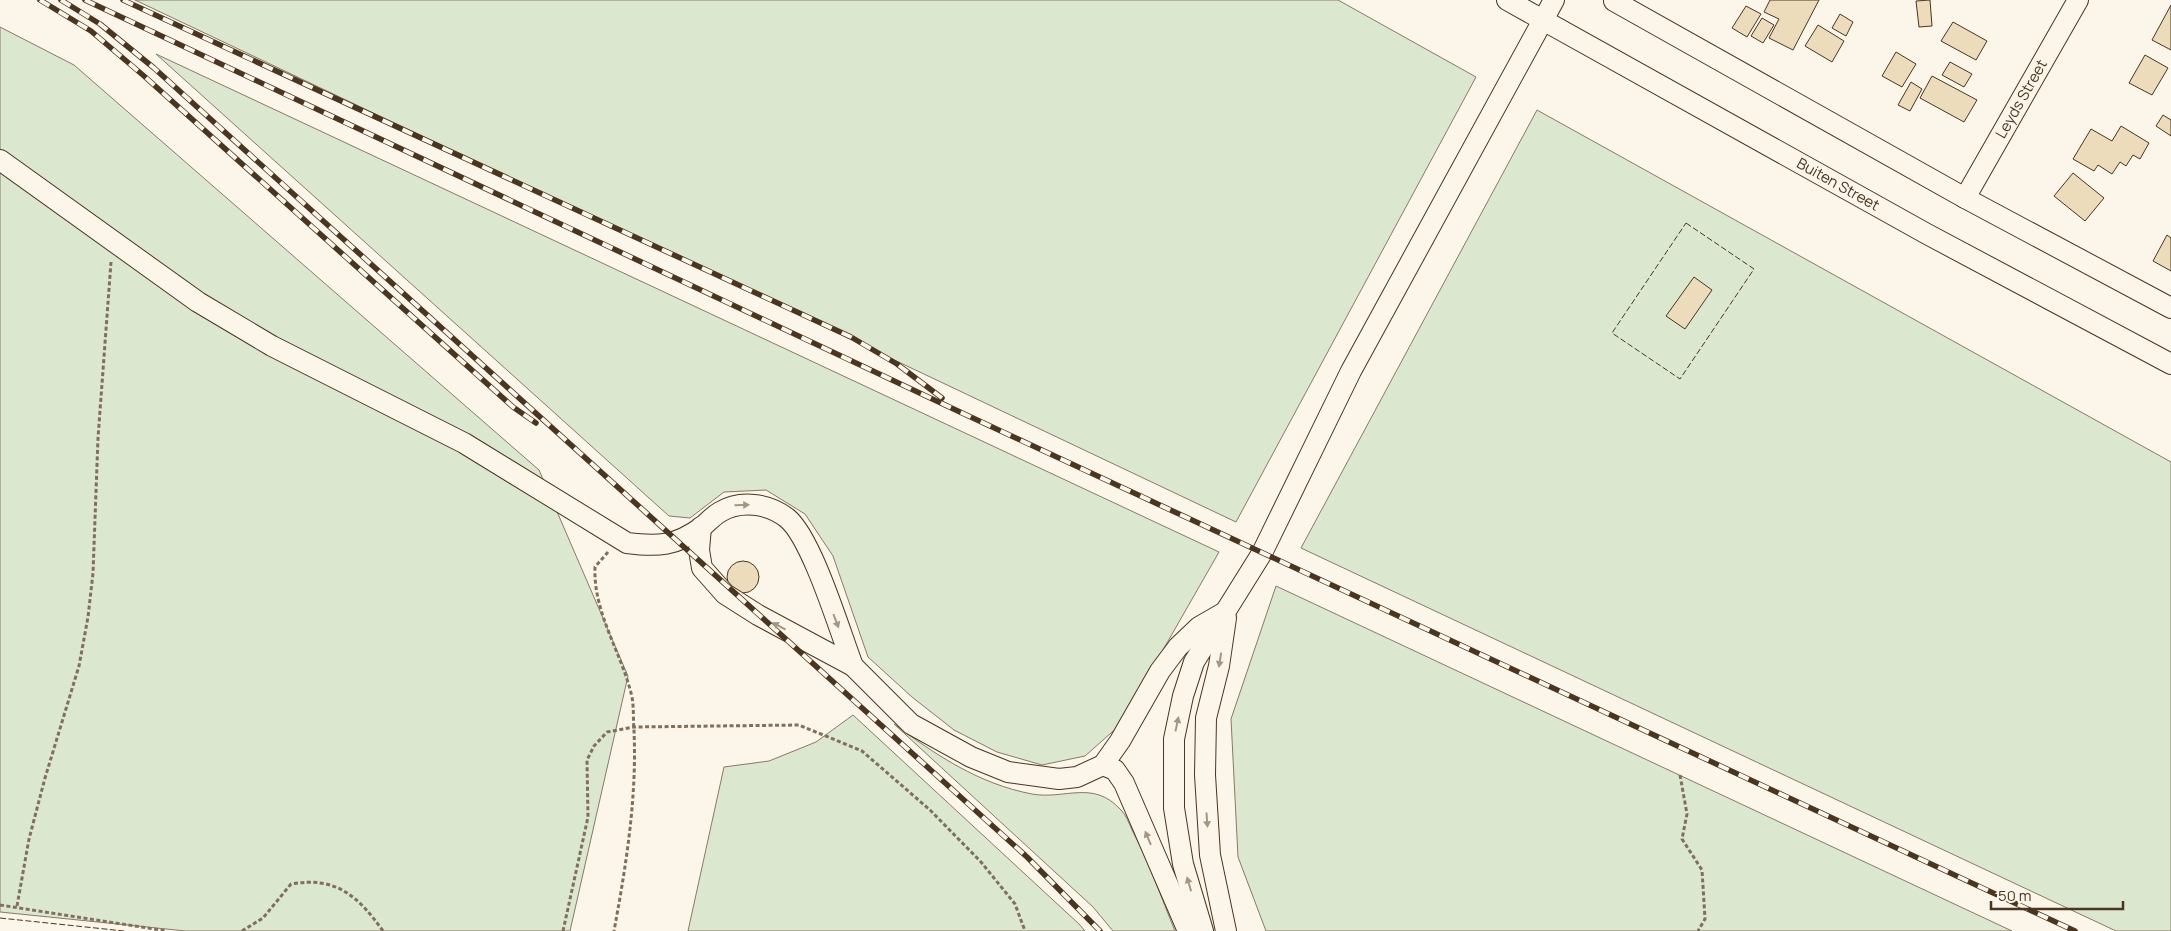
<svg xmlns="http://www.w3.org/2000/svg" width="2171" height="931" viewBox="0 0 2171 931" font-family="Manrope,sans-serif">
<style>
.green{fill:#dce7d0;stroke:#887966}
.building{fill:#ecdcbc;stroke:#4a3520}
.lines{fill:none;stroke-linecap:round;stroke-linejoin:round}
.minor-casing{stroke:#4a3520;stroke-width:22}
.path{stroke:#7f6f5c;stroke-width:3;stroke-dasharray:4 2.5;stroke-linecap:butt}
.minor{stroke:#fbf6e9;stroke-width:20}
.rail-casing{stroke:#4a3520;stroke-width:5.5}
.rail{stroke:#fbf6e9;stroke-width:4;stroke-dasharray:11;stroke-linecap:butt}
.fence{stroke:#4a3520;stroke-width:1;stroke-dasharray:6 2.5;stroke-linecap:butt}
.oneway{fill:#a29684}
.labels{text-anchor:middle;stroke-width:4;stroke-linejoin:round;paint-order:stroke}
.street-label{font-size:15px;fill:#4a3520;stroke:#fbf6e9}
</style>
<rect width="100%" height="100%" fill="#fbf6e9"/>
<g class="green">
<path d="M 135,0 L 1338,0 L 1476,77 L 1236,522 Z"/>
<path d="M 0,27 L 74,65 L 539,470 L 628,676 L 570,931 L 186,931 L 0,912 Z"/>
<path d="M 156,54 L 1219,552 L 1120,725 L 1085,756 L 1042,765 L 997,752 L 954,730 L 912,697 L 868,657 L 833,556 L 805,514 L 766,490 L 724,492 L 690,518 L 669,516 Z"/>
<path d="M 1537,110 L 2171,462 L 2171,931 L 2116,931 L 1301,548 Z"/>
<path d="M 1276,586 L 2012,931 L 1266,931 L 1238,857 L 1231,719 Z"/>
<path d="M 853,715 L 1079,924 L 1085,931 L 688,931 L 724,767 L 769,761 L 816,742 Z"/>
<path d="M 894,724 C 936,755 979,784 1032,794 C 1065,800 1093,779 1121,810 C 1126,815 1129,823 1132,830 C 1149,862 1161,897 1175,931 L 1113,931 L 1093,907 Z"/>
</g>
<g class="building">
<path d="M 1770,0 L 1819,0 L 1793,50 L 1769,38 L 1779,19 L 1764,12 Z"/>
<path d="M 1930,0 L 1932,26 L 1919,27 L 1916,1 Z"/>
<path d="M 2171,5 L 2171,50 L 2152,40 Z"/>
<path d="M 1746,6 L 1761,14 L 1747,37 L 1732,28 Z"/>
<path d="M 1840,14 L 1853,22 L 1846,36 L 1832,28 Z"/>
<path d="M 1762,18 L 1774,25 L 1763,43 L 1751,36 Z"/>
<path d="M 1953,22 L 1987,41 L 1976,60 L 1941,41 Z"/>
<path d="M 1818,25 L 1844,41 L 1832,62 L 1805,46 Z"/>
<path d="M 1896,52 L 1916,64 L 1902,87 L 1882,76 Z"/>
<path d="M 2145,55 L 2168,68 L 2152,95 L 2129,83 Z"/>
<path d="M 1950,62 L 1972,74 L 1964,87 L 1942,75 Z"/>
<path d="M 1932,76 L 1977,100 L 1964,122 L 1920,98 Z"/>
<path d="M 1911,82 L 1922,89 L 1910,111 L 1898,105 Z"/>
<path d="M 2163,115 L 2171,120 L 2171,136 L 2156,126 Z"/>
<path d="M 2121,126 L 2149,143 L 2140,159 L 2133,155 L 2126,166 L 2120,162 L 2112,174 L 2098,165 L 2094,171 L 2073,159 L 2091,129 L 2112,141 Z"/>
<path d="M 2073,173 L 2104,198 L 2085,221 L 2054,196 Z"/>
<path d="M 2167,235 L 2171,238 L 2171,271 L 2153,261 Z"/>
<path d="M 1694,277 L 1712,290 L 1685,329 L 1666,316 Z"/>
<circle cx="743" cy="577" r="16"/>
</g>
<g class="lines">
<defs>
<g id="minor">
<path id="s1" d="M 1507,0 L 1927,234 L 2171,364"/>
<path d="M 1614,1 L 1965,198 L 2171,308"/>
<path d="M 0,160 L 198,302 L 272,346 L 464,443 L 627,543 C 658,547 676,546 702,527 C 708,522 713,516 720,512 C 740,500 768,503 787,518 C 812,538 840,632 853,666"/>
<path id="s2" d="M 1965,198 L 2078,0"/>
<path d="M 701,527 L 699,550 L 702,568 L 725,594 L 758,615 L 853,666 L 911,724 L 971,757 L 1008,772 L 1059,779 L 1077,777 L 1103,765 L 1120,741 L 1160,671 L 1178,647 L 1199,627 L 1225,612"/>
<path d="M 1103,765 L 1115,770 L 1124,783 L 1188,931"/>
<path d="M 1203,931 L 1183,864 L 1174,808 L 1174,739 L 1183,696 L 1194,662 L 1262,553 L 1351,371 L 1554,0"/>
<path d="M 1226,931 L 1210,855 L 1205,775 L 1206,718 L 1219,666 L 1226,618"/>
</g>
</defs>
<use href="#minor" class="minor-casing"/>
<g class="path">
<path d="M 608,552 L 595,567 C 593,613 622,653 632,697 C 634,708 633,720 634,731 C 637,798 626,866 614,931"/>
<path d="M 1680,775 L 1687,814 L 1682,839 L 1702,870 L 1705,919 L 1698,931"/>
<path d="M 0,905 L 167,931"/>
<path d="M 17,906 L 29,839 L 45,778 L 79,666 L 88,617 L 93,573 L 98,438 L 111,262"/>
<path d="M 242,931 L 263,918 L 291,884 C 336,876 358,896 383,931"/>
<path d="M 563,931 L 588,817 L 587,760 L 594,746 L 607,732 L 634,727 L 799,725 L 862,751 L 930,810 L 981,862 L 1015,904 L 1025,931"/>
</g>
<use href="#minor" class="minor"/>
<defs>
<g id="rail">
<path d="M 40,0 L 91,31 L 144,76 L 513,407 L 536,423"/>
<path d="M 61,0 L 100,24 L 154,68 L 1027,857 L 1100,931"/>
<path d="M 85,0 L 960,412 L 2075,931"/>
<path d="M 123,0 L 851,337 L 897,364 L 942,398"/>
</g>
</defs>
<use href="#rail" class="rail-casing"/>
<use href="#rail" class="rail"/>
<g class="fence">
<path d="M 1686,223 L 1754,269 L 1680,379 L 1612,333 Z"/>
<path d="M 0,918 L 124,931"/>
</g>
</g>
<defs><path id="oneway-solid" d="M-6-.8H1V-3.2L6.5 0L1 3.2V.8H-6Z" transform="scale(1.25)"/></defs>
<g class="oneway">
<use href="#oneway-solid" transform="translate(742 505) rotate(-1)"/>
<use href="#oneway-solid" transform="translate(836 621) rotate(69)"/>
<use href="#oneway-solid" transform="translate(779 626) rotate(-152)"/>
<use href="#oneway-solid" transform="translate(1220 660) rotate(99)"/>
<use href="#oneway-solid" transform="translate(1177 724) rotate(-78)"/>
<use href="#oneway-solid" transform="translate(1207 820) rotate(86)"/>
<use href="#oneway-solid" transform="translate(1148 838) rotate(-113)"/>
<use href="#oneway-solid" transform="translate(1189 884) rotate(-106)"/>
</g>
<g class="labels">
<g class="street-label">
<text dy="5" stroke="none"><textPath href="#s2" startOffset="114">Leyds Street</textPath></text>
<text dy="5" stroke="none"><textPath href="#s1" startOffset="379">Buiten Street</textPath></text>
</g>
</g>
<path d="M1991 901v8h132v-8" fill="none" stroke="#4a3520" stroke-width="2.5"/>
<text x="1998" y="901" font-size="15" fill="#4a3520" stroke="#fbf6e9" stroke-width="4" paint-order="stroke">50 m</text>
</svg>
